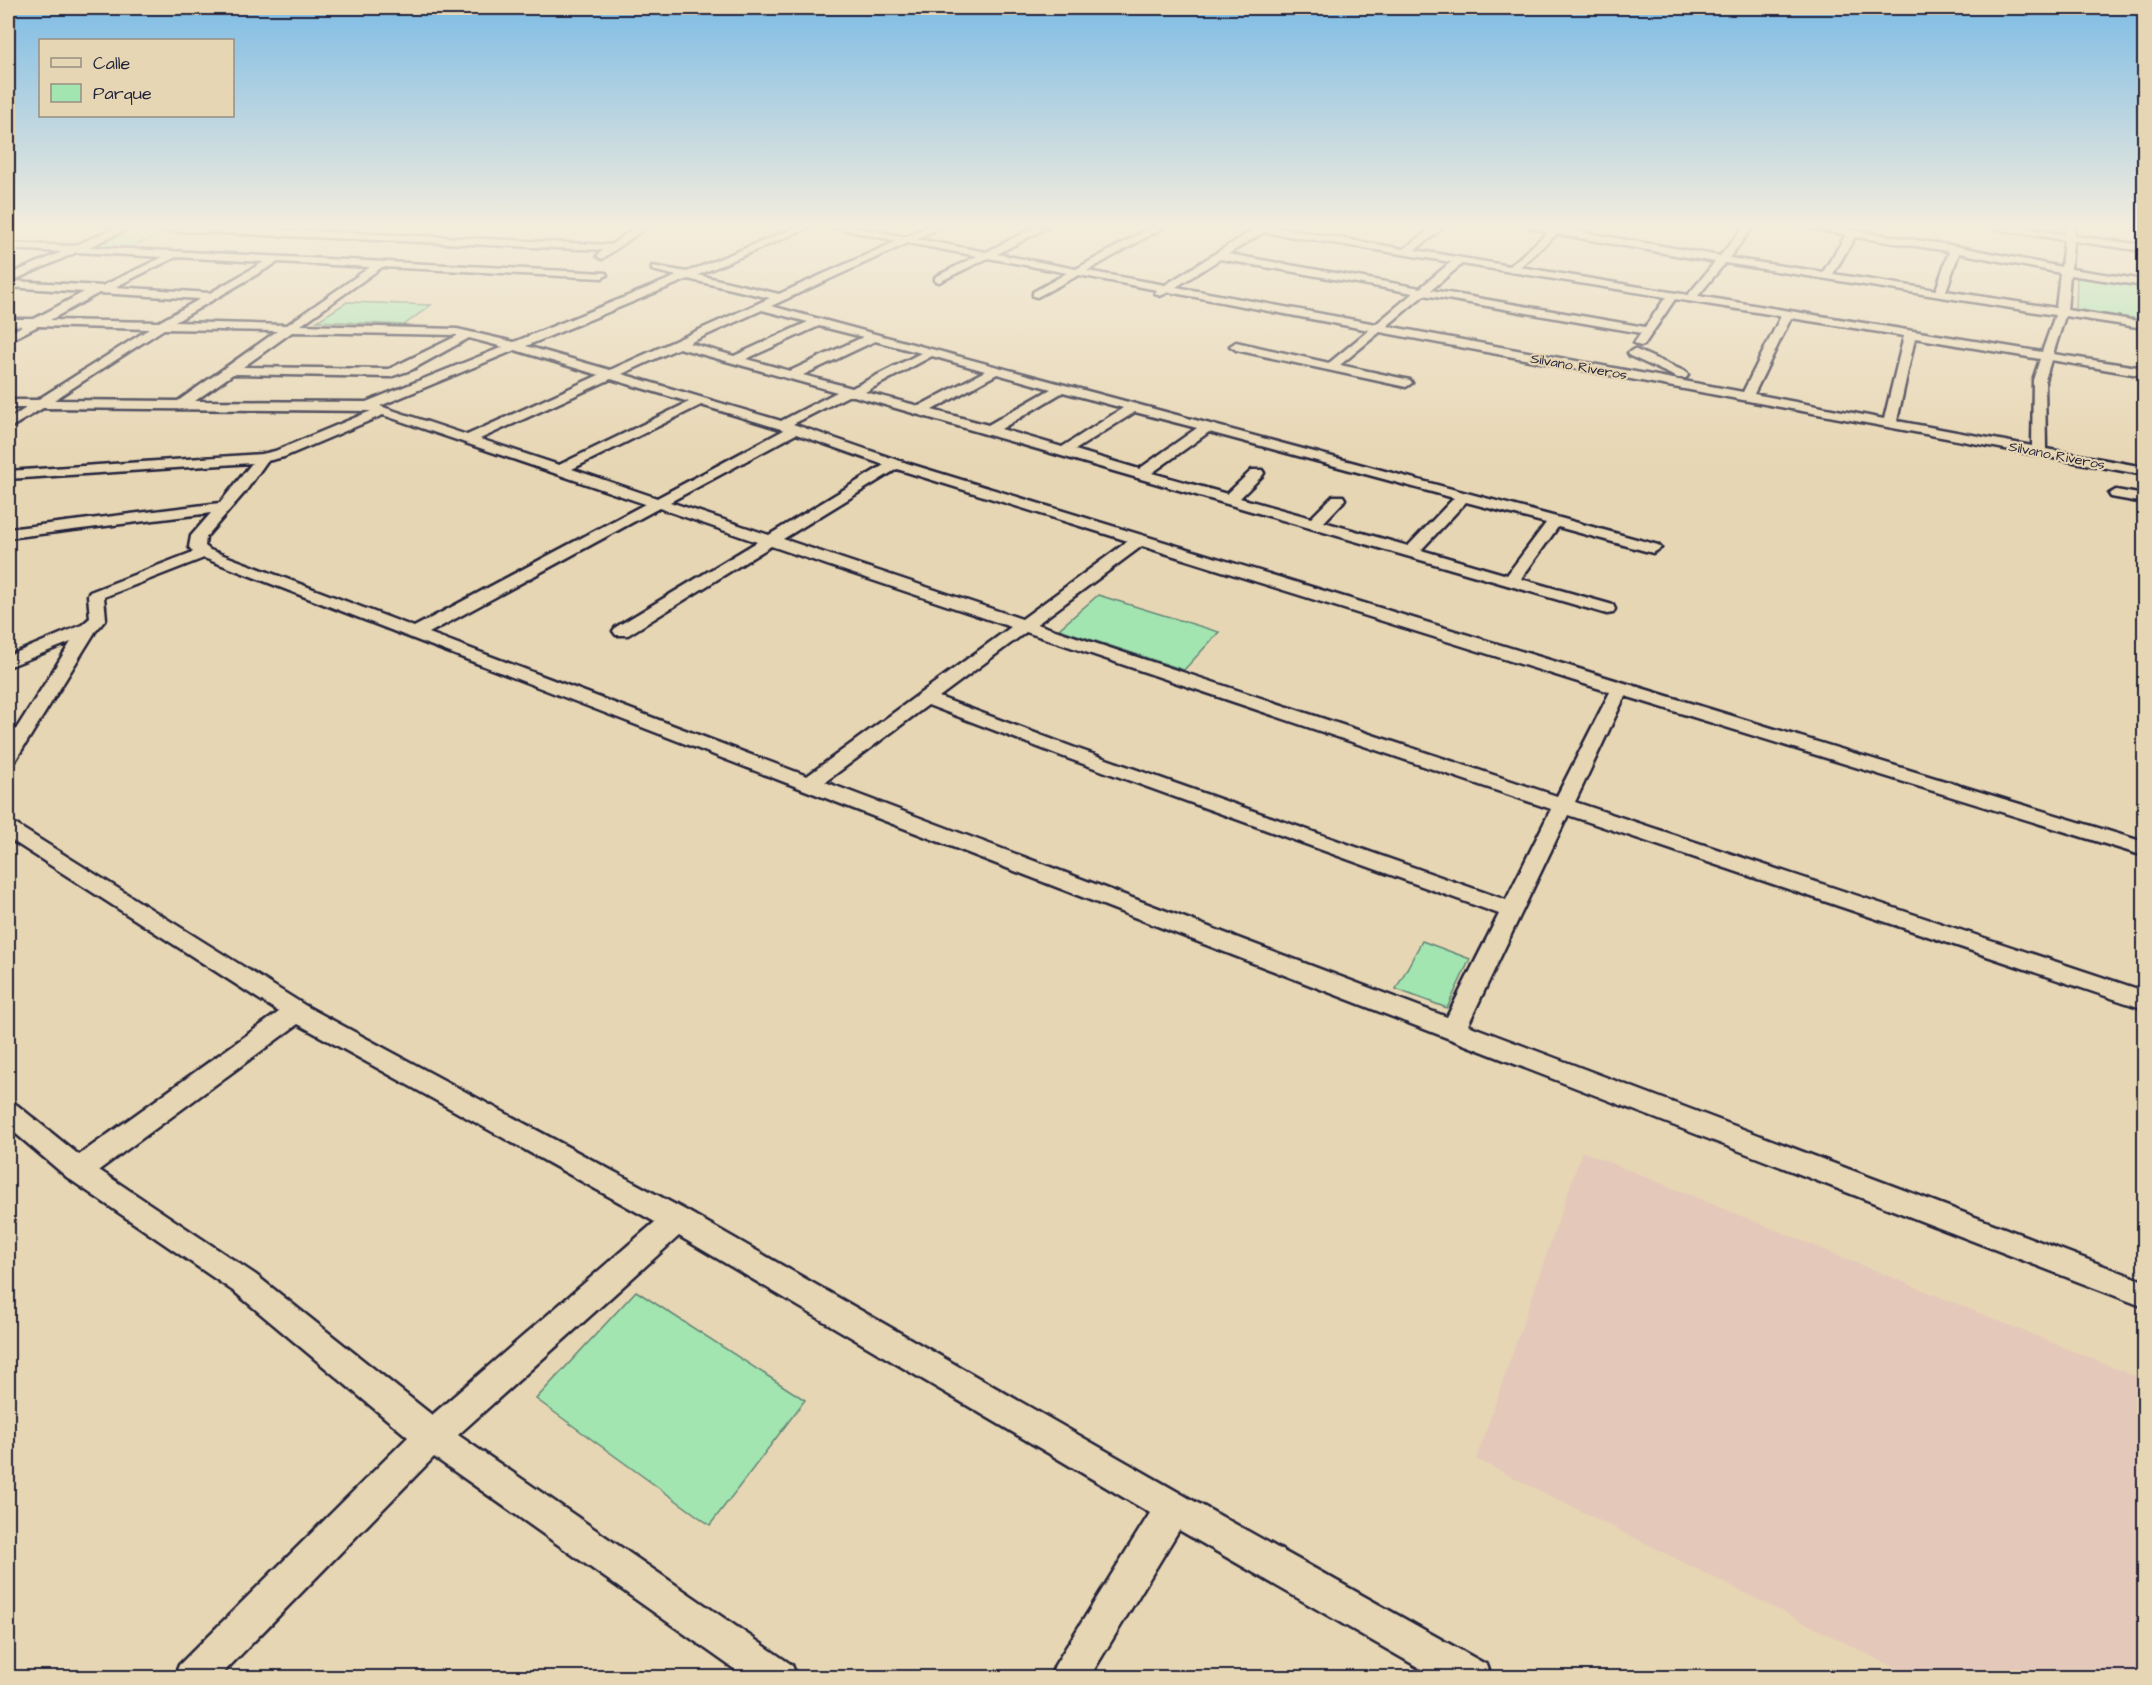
<svg xmlns="http://www.w3.org/2000/svg" width="2152" height="1685" viewBox="0 0 2152 1685" font-family="'Architects Daughter',sans-serif">
<style>
.built{fill:#e4c9ba}
.green{fill:#a2e5b0;stroke:#628476;stroke-width:1.5}
.lines{fill:none;stroke-linecap:round;stroke-linejoin:round}
.street-casing{stroke:#22223b;stroke-width:5}
.street{fill:#e7d6b3;fill-rule:evenodd}
.labels{text-anchor:middle;stroke-width:4.5;stroke-linejoin:round;paint-order:stroke}
.far-street-label{font-size:14px;fill:#22223b;stroke:#e7d6b3}
</style>
<rect width="100%" height="100%" fill="#e7d6b3"/>
<filter id="ink" filterUnits="userSpaceOnUse"><feTurbulence type="fractalNoise" baseFrequency=".0167" numOctaves="2"/><feDisplacementMap in="SourceGraphic" scale="12" xChannelSelector="R" yChannelSelector="G"/><feConvolveMatrix kernelMatrix="1 2 1 2 8 2 1 2 1" color-interpolation-filters="sRGB"/></filter>
<g filter="url(#ink)">
<path class="built" d="M 1582,1151 L 2144,1380 L 2144,1677 L 1913,1677 L 1476,1459 Z"/>
<g class="green">
<path d="M 137,228 L 171,230 L 128,248 L 94,247 Z"/>
<path d="M 2077,277 L 2144,286 L 2144,320 L 2076,309 Z"/>
<path d="M 347,302 L 431,305 L 404,325 L 317,321 Z"/>
<path d="M 1098,595 L 1219,632 L 1184,670 L 1059,629 Z"/>
<path d="M 1422,941 L 1470,959 L 1447,1008 L 1396,989 Z"/>
<path d="M 636,1291 L 805,1400 L 710,1525 L 536,1399 Z"/>
</g>
<g class="lines">
<defs>
<g id="street">
<path d="M 117,227 L 130,227 L 89,247 L 606,273 L 607,275 L 602,278 L 382,267 L 301,325 L 457,329 L 514,342 L 677,276 L 652,270 L 652,266 L 687,272 L 797,227 L 810,227 L 698,275 L 779,294 L 897,241 L 832,227 L 854,227 L 906,237 L 927,227 L 940,227 L 917,239 L 986,252 L 1036,227 L 1048,227 L 997,254 L 1076,269 L 1152,227 L 1164,227 L 1087,271 L 1165,285 L 1253,230 L 1249,227 L 1273,227 L 1404,249 L 1433,227 L 1444,227 L 1415,250 L 1510,266 L 1548,232 L 1529,227 L 1552,227 L 1720,256 L 1744,227 L 1753,227 L 1729,258 L 1823,272 L 1846,235 L 1805,227 L 1831,227 L 1955,246 L 2061,267 L 2064,240 L 1986,227 L 2014,227 L 2064,234 L 2065,227 L 2075,227 L 2074,236 L 2144,245 L 2144,251 L 2073,241 L 2071,269 L 2144,280 L 2144,286 L 2070,275 L 2067,310 L 2144,322 L 2144,328 L 2065,316 L 2053,354 L 2144,368 L 2144,376 L 2051,360 L 2045,380 L 2046,449 L 2144,467 L 2144,475 L 1380,332 L 1340,365 L 1410,380 L 1412,383 L 1406,387 L 1236,350 L 1230,346 L 1236,342 L 1329,363 L 1369,330 L 1169,292 L 1160,296 L 1155,293 L 1157,290 L 1079,275 L 1037,297 L 1033,296 L 1033,292 L 1067,273 L 988,258 L 939,282 L 935,281 L 935,277 L 977,256 L 908,243 L 771,306 L 1560,518 L 1658,545 L 1661,548 L 1653,553 L 1558,527 L 1521,579 L 1613,605 L 1615,609 L 1613,613 L 1607,614 L 854,396 L 848,396 L 793,424 L 900,461 L 2144,842 L 2144,856 L 1625,696 L 1575,802 L 2144,991 L 2144,1009 L 1568,815 L 1468,1025 L 2144,1281 L 2144,1307 L 204,558 L 104,597 L 106,619 L 95,632 L 15,761 L 8,763 L 8,742 L 71,642 L 8,667 L 8,656 L 82,625 L 90,618 L 88,595 L 90,592 L 193,552 L 189,547 L 191,536 L 211,513 L 8,538 L 8,529 L 220,503 L 252,463 L 8,479 L 8,471 L 262,454 L 275,451 L 371,411 L 43,408 L 8,429 L 8,420 L 26,408 L 8,408 L 8,400 L 37,400 L 149,329 L 38,326 L 8,341 L 8,334 L 22,326 L 8,325 L 8,319 L 34,319 L 84,292 L 8,287 L 8,275 L 62,252 L 8,249 L 8,243 L 74,246 ZM 1264,232 L 1451,262 L 1420,288 L 1228,254 ZM 1557,234 L 1715,262 L 1688,295 L 1520,267 ZM 1855,237 L 1949,251 L 1936,290 L 1833,274 ZM 77,252 L 163,257 L 102,286 L 12,281 ZM 1959,253 L 2060,273 L 2056,308 L 1946,291 ZM 176,257 L 264,262 L 210,293 L 115,287 ZM 1220,259 L 1413,293 L 1376,324 L 1176,287 ZM 278,262 L 370,267 L 287,325 L 175,322 ZM 1725,263 L 2055,315 L 2042,352 L 1698,296 ZM 1462,264 L 1666,297 L 1645,327 L 1431,290 ZM 688,279 L 770,298 L 610,370 L 526,346 ZM 99,293 L 200,299 L 159,322 L 50,320 ZM 1424,295 L 1641,333 L 1634,343 L 1640,346 L 1644,345 L 1675,299 L 1781,316 L 1743,392 L 1387,326 ZM 762,310 L 808,322 L 734,356 L 689,343 ZM 1791,318 L 1904,336 L 1884,419 L 1754,394 ZM 819,326 L 863,337 L 790,371 L 746,359 ZM 164,329 L 277,331 L 178,401 L 54,400 ZM 292,332 L 457,335 L 457,336 L 389,369 L 243,367 ZM 469,338 L 503,347 L 366,402 L 195,401 L 233,374 L 390,377 L 411,370 ZM 1915,338 L 2040,359 L 2033,380 L 2032,446 L 1897,421 ZM 875,341 L 921,353 L 852,388 L 803,375 ZM 679,348 L 837,392 L 781,421 L 622,374 ZM 515,350 L 599,375 L 467,435 L 380,406 ZM 932,356 L 985,371 L 919,406 L 865,392 ZM 997,374 L 1051,389 L 988,425 L 932,410 ZM 611,379 L 689,402 L 559,465 L 480,439 ZM 1063,392 L 1123,408 L 1062,447 L 1001,429 ZM 701,405 L 784,430 L 657,498 L 572,469 ZM 1135,412 L 1197,428 L 1139,469 L 1075,450 ZM 383,415 L 645,504 L 414,627 L 210,550 L 205,546 L 206,537 L 245,492 L 267,461 L 284,457 ZM 1209,432 L 1454,498 L 1408,546 L 1324,522 L 1343,502 L 1345,499 L 1343,496 L 1333,496 L 1311,518 L 1240,498 L 1262,476 L 1264,473 L 1262,470 L 1252,470 L 1227,494 L 1152,473 ZM 796,434 L 884,465 L 769,535 L 670,502 ZM 897,469 L 1128,541 L 1022,619 L 783,539 ZM 1466,502 L 1546,523 L 1507,575 L 1421,550 ZM 659,508 L 757,542 L 616,627 L 613,631 L 616,635 L 628,635 L 771,546 L 1011,627 L 807,776 L 429,633 ZM 1142,546 L 1610,692 L 1557,796 L 1037,624 ZM 1026,632 L 1551,809 L 1506,900 L 1078,749 L 939,697 ZM 928,705 L 1064,757 L 1499,914 L 1447,1017 L 825,782 Z"/>
<path d="M 150,227 L 227,227 L 611,245 L 636,227 L 647,227 L 602,259 L 597,256 L 603,250 L 154,230 Z"/>
<path d="M 1634,349 L 1686,372 L 1688,375 L 1686,378 L 1678,378 L 1630,356 L 1628,353 Z"/>
<path d="M 2116,490 L 2144,495 L 2144,503 L 2111,497 L 2109,494 Z"/>
<path d="M 8,822 L 15,824 L 306,1006 L 687,1211 L 1185,1496 L 1487,1665 L 1492,1678 L 1437,1678 L 1179,1530 L 1089,1678 L 1050,1678 L 1055,1665 L 1150,1513 L 679,1236 L 458,1435 L 792,1665 L 797,1678 L 747,1678 L 434,1457 L 218,1678 L 174,1678 L 179,1665 L 408,1437 L 236,1293 L 68,1178 L 8,1127 L 8,1101 L 17,1105 L 79,1155 L 279,1012 L 8,838 ZM 298,1024 L 655,1222 L 432,1415 L 256,1275 L 99,1170 Z"/>
</g>
</defs>
<use href="#street" class="street-casing"/>
<use href="#street" class="street"/>
</g>
</g>
<linearGradient id="sky" x2="0" y2="1"><stop stop-color="#7ebce5"/><stop offset="0.49" stop-color="#f4eddd"/><stop offset="1" stop-color="#f4eddd" stop-opacity="0"/></linearGradient>
<rect width="2152" height="463" fill="url(#sky)"/>
<g class="labels">
<g class="far-street-label">
<text transform="translate(1579 366) rotate(10)" y="5">Silvano Riveros</text>
<text transform="translate(2057 455) rotate(11)" y="5">Silvano Riveros</text>
</g>
</g>
<rect width="2152" height="1685" fill="none" stroke="#e7d6b3" stroke-width="30"/>
<rect x="15" y="15" width="2122" height="1655" fill="none" stroke="#22223b" stroke-width="2" filter="url(#ink)"/>
<rect x="39" y="39" width="195" height="78" fill="#e7d6b3" stroke="#988e83" stroke-width="1.5"/>
<rect x="51" y="58" width="30" height="9" fill="#e7d6b3" stroke="#988e83" stroke-width="1.5"/>
<text x="93" y="69" font-size="18" fill="#22223b">Calle</text>
<rect x="51" y="84" width="30" height="18" fill="#a2e5b0" stroke="#988e83" stroke-width="1.5"/>
<text x="93" y="99" font-size="18" fill="#22223b">Parque</text>
</svg>
